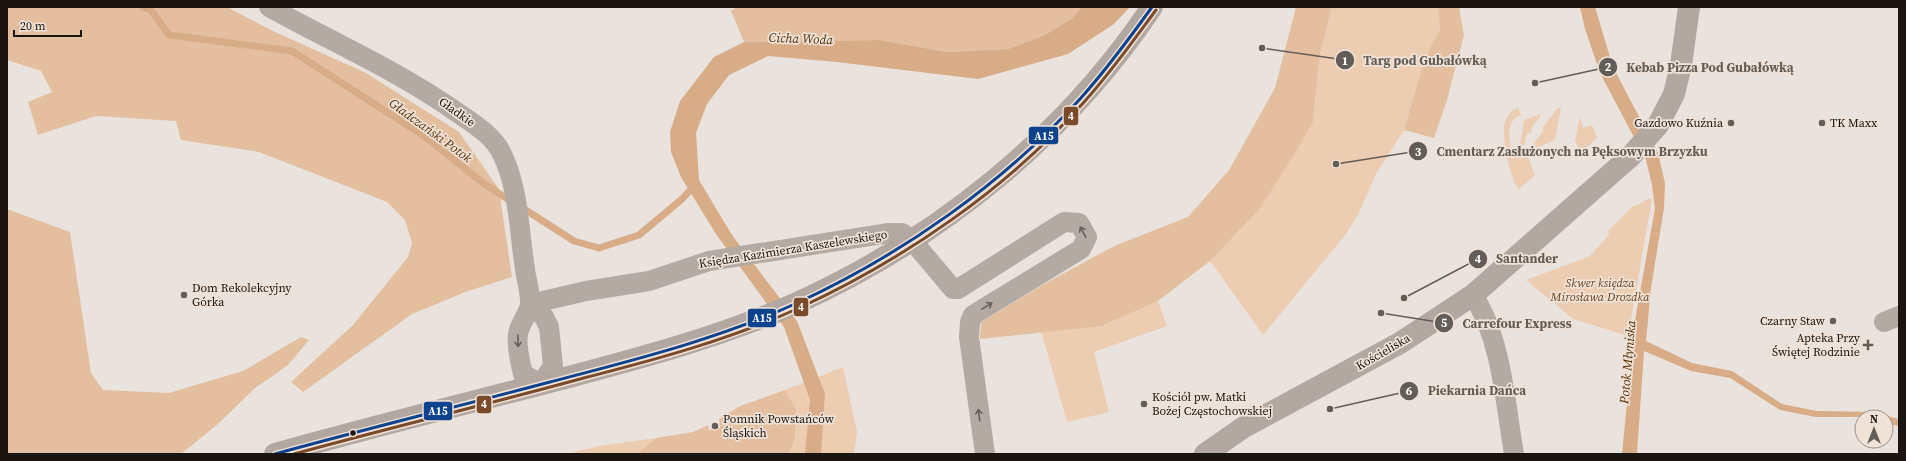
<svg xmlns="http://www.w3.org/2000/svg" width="1906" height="461" viewBox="0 0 1906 461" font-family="'Source Serif 4',serif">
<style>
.green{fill:#edcdb2}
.forest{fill:#e3bfa0}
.water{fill:#d7ac87}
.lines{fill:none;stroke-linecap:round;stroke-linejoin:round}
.stream{stroke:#d7ac87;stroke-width:7}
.street{stroke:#b3aaa3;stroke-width:20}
.secondary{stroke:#b3a8a1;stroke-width:22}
.bus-1-casing{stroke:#f0e2d7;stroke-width:6}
.bus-2-casing{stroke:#f0e2d7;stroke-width:6}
.bus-1{stroke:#0d438e;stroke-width:3}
.bus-2{stroke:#7a4b2a;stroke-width:3}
.oneway{stroke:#66605a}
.poi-dot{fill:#635d58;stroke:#f0e2d7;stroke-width:1.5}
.bus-dot{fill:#1a1511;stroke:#f0e2d7;stroke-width:1.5}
.labels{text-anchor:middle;stroke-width:3.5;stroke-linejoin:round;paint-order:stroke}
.street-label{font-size:12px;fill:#1a1511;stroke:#f0e2d7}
.poi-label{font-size:12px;fill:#1a1511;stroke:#f0e2d7;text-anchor:start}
.park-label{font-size:12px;font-style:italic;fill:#6b431d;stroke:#f0e2d7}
.water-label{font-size:13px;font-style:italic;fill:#583108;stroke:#f0e2d7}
.leader{fill:none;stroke:#635d58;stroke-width:1.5}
.callout-dot{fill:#635d58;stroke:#f0e2d7;stroke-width:1.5}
.mark-label{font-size:12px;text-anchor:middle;font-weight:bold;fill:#fff}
.callout-label{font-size:13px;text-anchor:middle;font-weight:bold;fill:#635d58;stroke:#f0e2d7;stroke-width:3.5;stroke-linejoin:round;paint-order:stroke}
.line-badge{stroke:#f0e2d7;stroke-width:1.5}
.badge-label{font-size:11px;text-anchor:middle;font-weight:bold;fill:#fff}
</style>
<rect width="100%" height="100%" fill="#eae3dd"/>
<g class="green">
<path d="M 1332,7 L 1438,7 L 1440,30 L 1430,47 L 1420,74 L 1404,130 L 1376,174 L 1358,215 L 1346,234 L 1263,335 L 1210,261 L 1259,210 L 1313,122 L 1320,54 Z"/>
<path d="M 1518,108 L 1521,115 C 1503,122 1511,143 1512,155 L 1519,155 L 1520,153 L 1527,154 L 1535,175 L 1519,189 C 1509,178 1503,141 1504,126 C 1504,121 1510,114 1512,110 Z"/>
<path d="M 1558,108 L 1561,108 L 1555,140 L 1536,148 L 1534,143 L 1544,130 L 1542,128 Z"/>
<path d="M 1540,114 L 1540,117 L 1533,125 L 1531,133 L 1527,134 L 1524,145 L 1520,145 L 1524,120 Z"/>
<path d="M 1580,117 L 1583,128 L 1592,125 L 1597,138 L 1580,153 L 1575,140 Z"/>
<path d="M 1648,199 L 1652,199 L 1628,336 L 1573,319 L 1526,280 L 1590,256 L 1609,235 L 1608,231 L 1634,205 L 1636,206 Z"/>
<path d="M 1158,301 L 1167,326 L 1094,352 L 1109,412 L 1067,422 L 1041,331 L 1102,326 Z"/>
<path d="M 843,367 L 857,432 L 854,454 L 789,454 L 795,439 L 796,409 L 785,390 Z"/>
<path d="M 656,438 L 637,454 L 570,453 L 599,446 Z"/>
</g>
<g class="forest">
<path d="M 7,7 L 227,7 L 271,30 L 366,73 L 459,132 L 499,189 L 512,277 L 468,291 L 412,314 L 303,392 L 291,382 L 353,325 L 408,257 L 412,243 L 405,220 L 387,202 L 259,152 L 181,140 L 176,121 L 96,116 L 38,135 L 28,102 L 52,92 L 41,71 L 7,60 Z"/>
<path d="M 737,7 L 1082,7 L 1071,19 L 1045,35 L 1008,49 L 947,52 L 880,40 L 744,42 L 731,11 Z"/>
<path d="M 1296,7 L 1332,7 L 1320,54 L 1313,122 L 1295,153 L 1259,210 L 1210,261 L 1158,301 L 1102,326 L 980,339 L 981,322 L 1044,284 L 1114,246 L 1188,217 L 1229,170 L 1275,88 Z"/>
<path d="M 1438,7 L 1459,7 L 1464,35 L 1447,100 L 1434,138 L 1404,130 L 1420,74 L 1430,47 L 1440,30 Z"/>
<path d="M 7,209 L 70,232 L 91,373 L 103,390 L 169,393 L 243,371 L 301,337 L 309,340 L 288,365 L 254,389 L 218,424 L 181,454 L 7,454 Z"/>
<path d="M 785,390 L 796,409 L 795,439 L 789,454 L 637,454 L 656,438 L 693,432 L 708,425 L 709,430 L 720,428 L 719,419 L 738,407 Z"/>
</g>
<g class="water">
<path d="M 1082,7 L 1130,7 L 1114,24 L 1068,54 L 978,79 L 837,62 L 768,56 L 729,75 L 707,104 L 696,133 L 699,180 L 732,235 L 797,321 L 825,394 L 821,454 L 805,454 L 810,400 L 784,327 L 716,234 L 681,177 L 671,152 L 670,132 L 680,101 L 714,57 L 744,42 L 880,40 L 947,52 L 1008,49 L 1045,35 L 1071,19 Z"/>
<path d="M 1580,7 L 1595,7 L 1613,67 L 1658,153 L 1665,183 L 1664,208 L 1651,288 L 1646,341 L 1692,363 L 1732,371 L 1782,404 L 1817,411 L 1874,412 L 1899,419 L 1899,426 L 1886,423 L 1886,417 L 1816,417 L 1780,410 L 1730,378 L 1691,371 L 1644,351 L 1637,454 L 1622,454 L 1635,320 L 1655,209 L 1652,185 L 1646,160 L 1600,73 L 1585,29 Z"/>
</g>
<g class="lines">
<g class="stream">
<path d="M 143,7 L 151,10 L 169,35 L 292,51 L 424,136 L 483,183 L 512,202"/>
<path d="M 521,207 L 574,241 L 599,248 L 639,235 L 682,199 L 694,186"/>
</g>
<g class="street">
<path d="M 269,7 C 332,42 399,71 458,113 C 474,124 494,136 502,154 C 519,189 519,231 525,269 C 526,279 531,294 530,305 C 528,314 522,321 519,330 C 515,341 520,362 523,374 L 541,384 L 553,366 L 549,327 L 544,317 L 530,304"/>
<path d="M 1473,295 C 1502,340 1505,402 1514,454"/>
<path d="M 530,304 L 586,291 L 649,281 L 709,261 L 889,233 L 902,233 L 910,238 L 953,289 L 958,289 L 1064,222 L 1079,223 L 1087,237 L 1081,249 L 973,315 L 970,322 L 969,337 L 985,454"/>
<path d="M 1884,322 L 1899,316"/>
</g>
<g class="secondary">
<path d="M 275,454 C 371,427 469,403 565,378 C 644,357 723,336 797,303 C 938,239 1066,136 1152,7"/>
<path d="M 1205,454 L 1244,427 L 1400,343 L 1473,295 L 1631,156 L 1658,125 L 1674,94 L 1681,65 L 1689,7"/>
</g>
<defs>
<path id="bus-1" d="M 275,454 C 366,429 459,406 550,382 C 634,360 719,339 797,303 C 903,254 1001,185 1080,99 C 1106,70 1129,39 1152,7"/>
<path id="bus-2" d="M 294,454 C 389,428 485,405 580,379 C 654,360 729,340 799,308 C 905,259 1007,189 1085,101 C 1111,72 1133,41 1156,10"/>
</defs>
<use href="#bus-1" class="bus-1-casing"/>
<use href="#bus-2" class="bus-2-casing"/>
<use href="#bus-1" class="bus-1"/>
<use href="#bus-2" class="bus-2"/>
</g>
<defs><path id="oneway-shaft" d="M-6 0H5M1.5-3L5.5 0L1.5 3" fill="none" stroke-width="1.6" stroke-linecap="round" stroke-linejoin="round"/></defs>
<g class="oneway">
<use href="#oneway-shaft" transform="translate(1083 232) rotate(-118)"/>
<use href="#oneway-shaft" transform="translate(987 306) rotate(-31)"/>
<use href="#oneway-shaft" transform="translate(518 341) rotate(89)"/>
<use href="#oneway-shaft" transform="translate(979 415) rotate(-98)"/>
</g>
<g class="poi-dot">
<circle cx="1731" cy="123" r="4"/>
<circle cx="1822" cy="123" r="4"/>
<circle cx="184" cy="295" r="4"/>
<circle cx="1833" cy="321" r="4"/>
<path d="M1866 339h4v4h4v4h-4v4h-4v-4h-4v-4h4z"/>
<circle cx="1144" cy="404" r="4"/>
<circle cx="715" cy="426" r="4"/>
</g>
<circle class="bus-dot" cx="353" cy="433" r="3.5"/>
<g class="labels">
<g class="street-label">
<text transform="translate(457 112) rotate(35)" y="4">Gładkie</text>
<text transform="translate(793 249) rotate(-9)" y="4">Księdza Kazimierza Kaszelewskiego</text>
<text transform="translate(1383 352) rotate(-30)" y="4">Kościeliska</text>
</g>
<g class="poi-label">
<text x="1723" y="127" text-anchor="end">Gazdowo Kuźnia</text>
<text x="1830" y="127">TK Maxx</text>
<text x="192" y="292">Dom Rekolekcyjny<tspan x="192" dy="14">Górka</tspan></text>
<text x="1825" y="325" text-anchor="end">Czarny Staw</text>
<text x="1860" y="342" text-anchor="end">Apteka Przy<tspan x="1860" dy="14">Świętej Rodzinie</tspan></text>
<text x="1152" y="401">Kościół pw. Matki<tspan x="1152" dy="14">Bożej Częstochowskiej</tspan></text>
<text x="723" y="423">Pomnik Powstańców<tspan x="723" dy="14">Śląskich</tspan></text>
</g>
<g class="park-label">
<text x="1600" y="287">Skwer księdza<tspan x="1600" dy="14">Mirosława Drozdka</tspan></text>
</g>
<g class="water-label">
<text transform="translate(801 38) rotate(2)" y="5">Cicha Woda</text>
<text transform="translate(431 130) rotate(36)" y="5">Gładczański Potok</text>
<text transform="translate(1627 362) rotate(-85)" y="5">Potok Młyniska</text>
</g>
</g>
<path class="leader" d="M1262 48L1345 60M1535 83L1608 67M1336 164L1418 151M1404 298L1478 259M1381 313L1444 323M1330 409L1409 391"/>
<g class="callout-dot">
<circle cx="1262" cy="48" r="4"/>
<circle cx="1535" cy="83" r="4"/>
<circle cx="1336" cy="164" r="4"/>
<circle cx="1404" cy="298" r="4"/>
<circle cx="1381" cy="313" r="4"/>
<circle cx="1330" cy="409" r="4"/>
<circle cx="1345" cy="60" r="10"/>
<circle cx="1608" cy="67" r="10"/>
<circle cx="1418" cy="151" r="10"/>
<circle cx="1478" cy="259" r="10"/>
<circle cx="1444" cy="323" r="10"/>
<circle cx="1409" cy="391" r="10"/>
</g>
<g class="mark-label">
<text x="1345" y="65">1</text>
<text x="1608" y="71">2</text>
<text x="1418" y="156">3</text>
<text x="1478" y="263">4</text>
<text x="1444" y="327">5</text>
<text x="1409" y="395">6</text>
</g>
<g class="callout-label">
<text x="1425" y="65">Targ pod Gubałówką</text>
<text x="1710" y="72">Kebab Pizza Pod Gubałówką</text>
<text x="1572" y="156">Cmentarz Zasłużonych na Pęksowym Brzyzku</text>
<text x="1527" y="263">Santander</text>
<text x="1517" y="328">Carrefour Express</text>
<text x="1477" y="395">Piekarnia Dańca</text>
</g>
<g class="line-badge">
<rect x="1063" y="106" width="16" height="20" rx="4" fill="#7a4b2a"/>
<rect x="1028" y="126" width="31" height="19" rx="4" fill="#0d438e"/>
<rect x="793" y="297" width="16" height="20" rx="4" fill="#7a4b2a"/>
<rect x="747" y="308" width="30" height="20" rx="4" fill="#0d438e"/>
<rect x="476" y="395" width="16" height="19" rx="4" fill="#7a4b2a"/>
<rect x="423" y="401" width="30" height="20" rx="4" fill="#0d438e"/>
</g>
<g class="badge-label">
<text x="1071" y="120">4</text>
<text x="1044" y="140">A15</text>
<text x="801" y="311">4</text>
<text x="762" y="322">A15</text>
<text x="484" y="408">4</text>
<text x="438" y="415">A15</text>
</g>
<rect width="1906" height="461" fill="none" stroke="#1a1511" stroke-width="16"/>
<g transform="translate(1874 429)"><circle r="19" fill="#f0e2d7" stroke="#9a9088"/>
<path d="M0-3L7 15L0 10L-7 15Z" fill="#635d58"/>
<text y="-6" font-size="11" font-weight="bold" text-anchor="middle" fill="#1a1511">N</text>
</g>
<path d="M14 30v6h67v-6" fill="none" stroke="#1a1511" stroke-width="2"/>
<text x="20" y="30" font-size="12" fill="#1a1511" stroke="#f0e2d7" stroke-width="3" paint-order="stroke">20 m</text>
</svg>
